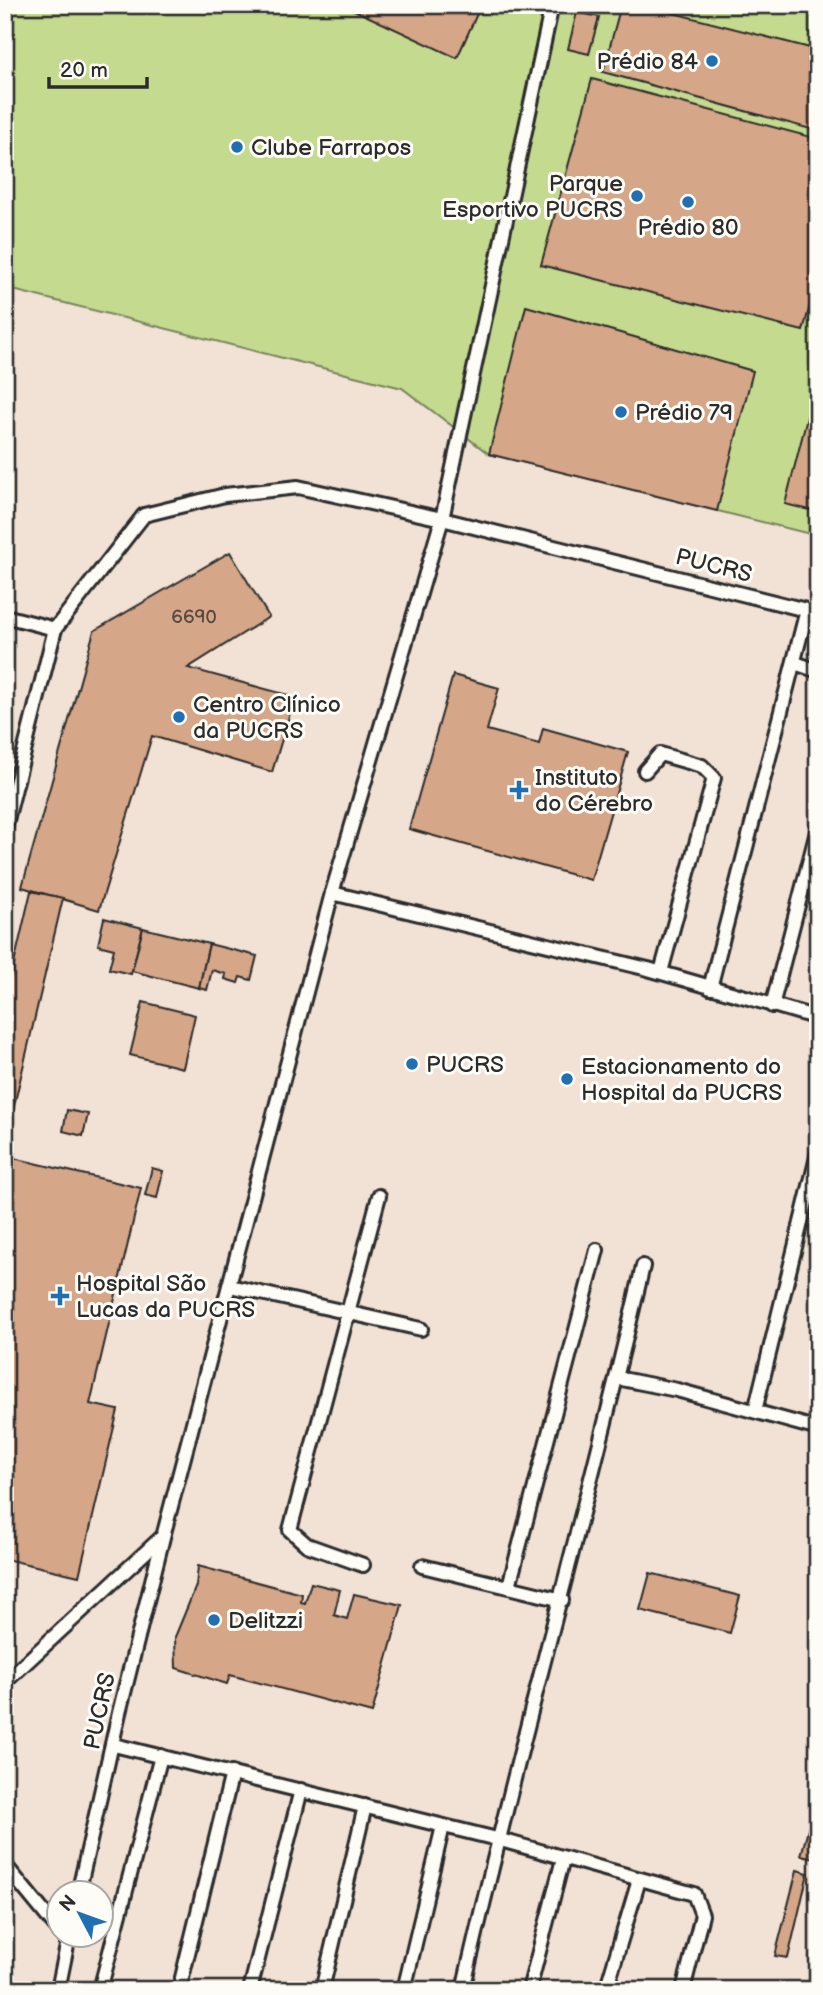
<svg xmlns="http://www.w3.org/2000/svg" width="823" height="1995" viewBox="0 0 823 1995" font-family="'Balsamiq Sans',sans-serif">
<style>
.green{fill:#c4da8f;stroke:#78825d;stroke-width:2}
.building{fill:#d5a687;stroke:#2b2b2b;stroke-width:2}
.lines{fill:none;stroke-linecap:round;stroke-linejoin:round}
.service-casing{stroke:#2b2b2b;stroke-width:18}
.service{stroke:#fdfcf7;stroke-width:12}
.poi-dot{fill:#1f6fb2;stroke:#fdfcf7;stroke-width:2.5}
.labels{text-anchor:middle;stroke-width:6;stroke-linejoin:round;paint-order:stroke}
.number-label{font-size:19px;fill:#564a42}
.poi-label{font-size:23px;fill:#2b2b2b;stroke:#fdfcf7;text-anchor:start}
.street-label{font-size:23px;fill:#2b2b2b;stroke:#fdfcf7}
</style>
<rect width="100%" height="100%" fill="#f1e2d5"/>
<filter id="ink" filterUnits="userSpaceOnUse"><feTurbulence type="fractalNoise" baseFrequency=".0143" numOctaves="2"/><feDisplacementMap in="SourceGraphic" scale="14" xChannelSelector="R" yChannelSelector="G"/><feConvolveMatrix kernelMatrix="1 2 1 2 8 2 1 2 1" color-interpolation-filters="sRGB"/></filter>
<g filter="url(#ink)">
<path class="green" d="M 5,5 L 818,5 L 818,536 L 489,454 L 402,388 L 5,288 Z"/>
<g class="building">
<path d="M 354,5 L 481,5 L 457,58 L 352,9 Z"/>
<path d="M 621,5 L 642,5 L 818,50 L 818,131 L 603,72 Z"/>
<path d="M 577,12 L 599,17 L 589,54 L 568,49 Z"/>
<path d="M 592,79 L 818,139 L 818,276 L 803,331 L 541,265 Z"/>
<path d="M 526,306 L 753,371 L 717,511 L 489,454 Z"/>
<path d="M 818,375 L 818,512 L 785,504 Z"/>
<path d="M 230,552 L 269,617 L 188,668 L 295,697 L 272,772 L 152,736 L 99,910 L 22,887 L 94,631 Z"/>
<path d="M 453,675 L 499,688 L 487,730 L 539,744 L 543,728 L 628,752 L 591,880 L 409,829 Z"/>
<path d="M 31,891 L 63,898 L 5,1144 L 5,1002 Z"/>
<path d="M 104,918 L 143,928 L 131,974 L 109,969 L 114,949 L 98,945 Z"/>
<path d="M 143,928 L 209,944 L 199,988 L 132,971 Z"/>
<path d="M 209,944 L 257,956 L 251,980 L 240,977 L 238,983 L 225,979 L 226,974 L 212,970 L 207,990 L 199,988 Z"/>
<path d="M 143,1002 L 195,1015 L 183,1068 L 130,1055 Z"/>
<path d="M 67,1110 L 88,1114 L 83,1136 L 63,1131 Z"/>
<path d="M 5,1156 L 141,1188 L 90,1404 L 118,1410 L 79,1576 L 5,1559 Z"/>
<path d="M 152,1168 L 163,1171 L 157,1198 L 145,1195 Z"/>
<path d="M 198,1566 L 302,1594 L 301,1602 L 305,1603 L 311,1583 L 340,1590 L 334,1615 L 347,1619 L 354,1594 L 402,1605 L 372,1713 L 230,1675 L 227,1684 L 176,1668 L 175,1637 L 196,1586 Z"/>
<path d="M 650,1573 L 740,1596 L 730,1633 L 640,1610 Z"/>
<path d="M 818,1794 L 818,1859 L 801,1855 Z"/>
<path d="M 797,1870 L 808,1873 L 788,1958 L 775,1956 Z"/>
</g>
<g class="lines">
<defs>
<g id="service">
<path d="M 5,616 L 55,629"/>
<path d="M 795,663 L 818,671"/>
<path d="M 645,771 L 660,754 L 702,766 L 714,778 L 661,972"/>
<path d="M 5,828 L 55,629 L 144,515 L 225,495 L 298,487 L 442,519 L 552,5"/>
<path d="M 332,893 L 648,969 L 818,1018"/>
<path d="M 710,988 L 807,610"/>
<path d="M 772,1006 L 818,828"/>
<path d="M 230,1286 L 421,1329"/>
<path d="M 617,1378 L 677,1390 L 815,1428 L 818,1426"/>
<path d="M 755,1411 L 818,1153"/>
<path d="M 363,1565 L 307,1545 L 290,1530 L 379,1196"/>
<path d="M 422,1566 L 562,1600"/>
<path d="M 509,1586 L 597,1250"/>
<path d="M 5,1682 L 162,1537"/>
<path d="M 114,1745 L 497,1839 L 694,1894 L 702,1915 L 683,1990"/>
<path d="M 5,1865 L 60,1932"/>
<path d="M 78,1894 L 119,1713 L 163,1537 L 332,893 L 442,519 L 818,613"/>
<path d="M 58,1990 L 69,1936"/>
<path d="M 100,1990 L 161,1756"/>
<path d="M 179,1990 L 232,1773"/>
<path d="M 250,1990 L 301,1790"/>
<path d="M 322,1990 L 365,1806"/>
<path d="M 404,1990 L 443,1826"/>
<path d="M 463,1990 C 518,1747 587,1508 643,1266"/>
<path d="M 529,1990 L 563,1859"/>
<path d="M 606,1990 L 639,1880"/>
</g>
</defs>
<use href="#service" class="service-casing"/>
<use href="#service" class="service"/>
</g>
</g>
<g class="poi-dot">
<circle cx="712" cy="61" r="7"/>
<circle cx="237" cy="147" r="7"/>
<circle cx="637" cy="196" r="7"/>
<circle cx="688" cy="202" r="7"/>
<circle cx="621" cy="412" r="7"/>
<circle cx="179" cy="717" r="7"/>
<path d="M515.5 779.5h7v7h7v7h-7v7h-7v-7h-7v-7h7z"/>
<circle cx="412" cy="1064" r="7"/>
<circle cx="567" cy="1079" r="7"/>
<path d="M56.5 1285.5h7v7h7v7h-7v7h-7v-7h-7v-7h7z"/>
<circle cx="214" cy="1620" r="7"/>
</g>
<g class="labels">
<g class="number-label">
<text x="194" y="623">6690</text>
</g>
<g class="poi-label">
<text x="698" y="69" text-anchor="end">Prédio 84</text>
<text x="251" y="155">Clube Farrapos</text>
<text x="623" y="191" text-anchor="end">Parque<tspan x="623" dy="26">Esportivo PUCRS</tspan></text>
<text x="688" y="235" text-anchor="middle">Prédio 80</text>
<text x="635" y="420">Prédio 79</text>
<text x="193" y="712">Centro Clínico<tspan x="193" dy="26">da PUCRS</tspan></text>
<text x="535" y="785">Instituto<tspan x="535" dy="26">do Cérebro</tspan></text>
<text x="426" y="1072">PUCRS</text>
<text x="581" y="1074">Estacionamento do<tspan x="581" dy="26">Hospital da PUCRS</tspan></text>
<text x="76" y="1291">Hospital São<tspan x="76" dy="26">Lucas da PUCRS</tspan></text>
<text x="228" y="1628">Delitzzi</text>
</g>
<g class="street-label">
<text transform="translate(714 565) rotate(14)" y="8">PUCRS</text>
<text transform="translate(99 1711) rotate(-78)" y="8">PUCRS</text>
</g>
</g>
<rect width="823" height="1995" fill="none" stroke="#fdfcf7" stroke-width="28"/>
<rect x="14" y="14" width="795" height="1967" fill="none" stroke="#2b2b2b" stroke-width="2.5" filter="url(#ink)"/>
<g transform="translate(80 1914) rotate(311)"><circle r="33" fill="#fdfcf7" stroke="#a9a8a5" stroke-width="2"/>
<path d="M0-5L12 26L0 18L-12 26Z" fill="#1f6fb2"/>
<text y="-10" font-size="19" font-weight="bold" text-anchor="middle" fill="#2b2b2b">N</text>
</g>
<path d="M49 77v10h98v-10" fill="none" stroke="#2b2b2b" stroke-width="3.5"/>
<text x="60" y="77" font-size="21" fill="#2b2b2b" stroke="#fdfcf7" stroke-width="5" paint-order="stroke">20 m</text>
</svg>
